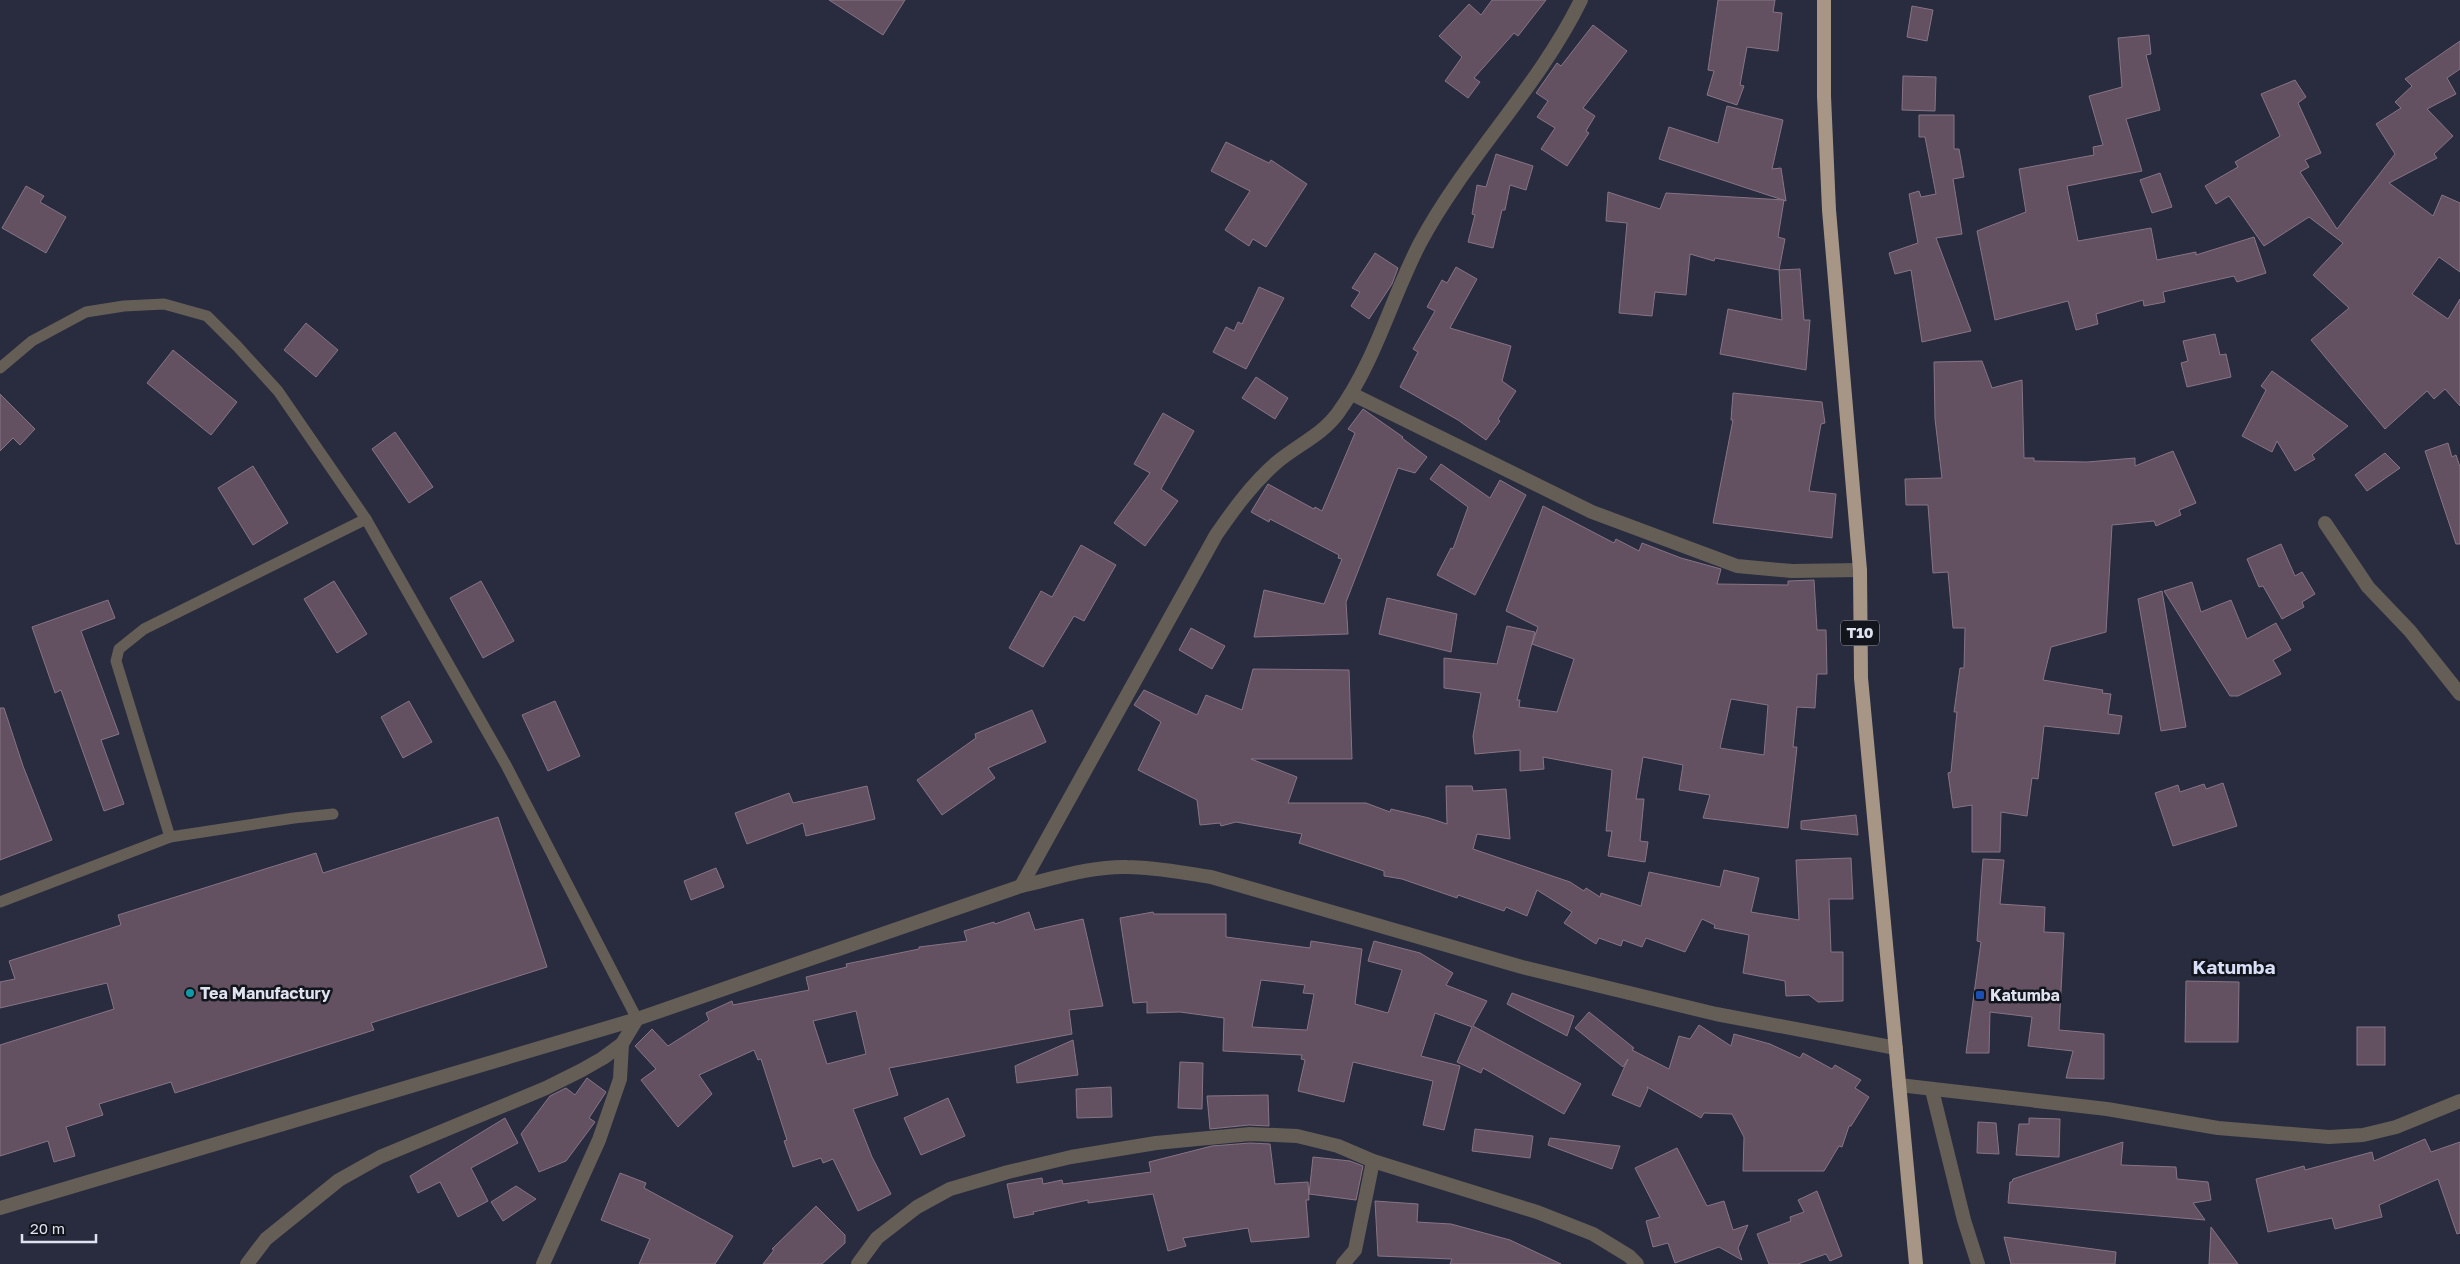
<svg xmlns="http://www.w3.org/2000/svg" width="2460" height="1264" viewBox="0 0 2460 1264" font-family="'Golos Text',sans-serif">
<style>
.building{fill:#635161;stroke:#877485;fill-rule:evenodd}
.lines{fill:none;stroke-linecap:round;stroke-linejoin:round}
.service{stroke:#655e56;stroke-width:11}
.minor{stroke:#655e56;stroke-width:14}
.tertiary{stroke:#655e56;stroke-width:14}
.trunk{stroke:#a79686;stroke-width:14}
.culture-dot{fill:#0f9aa8;stroke:#13151d;stroke-width:2}
.transit-dot{fill:#1a4fb4;stroke:#13151d;stroke-width:2}
.labels{text-anchor:middle;stroke-width:5;stroke-linejoin:round;paint-order:stroke}
.shield{fill:#13151d;stroke:#a2a5b0;stroke-width:1}
.shield-label{font-size:15px;font-weight:bold;fill:#dfe3ef}
.poi-label{font-size:16px;font-weight:bold;fill:#dfe3ef;stroke:#13151d;text-anchor:start}
.quarter-label{font-size:19px;font-weight:bold;fill:#d7def5;stroke:#13151d}
</style>
<rect width="100%" height="100%" fill="#282c3e"/>
<g class="building">
<path d="M 829,0 L 905,0 L 883,35 Z"/>
<path d="M 1492,0 L 1546,0 L 1518,36 L 1514,33 L 1474,78 L 1480,82 L 1468,98 L 1445,81 L 1462,57 L 1439,36 L 1469,4 L 1481,15 Z"/>
<path d="M 1718,0 L 1775,0 L 1773,12 L 1782,13 L 1778,51 L 1747,47 L 1740,85 L 1744,86 L 1737,105 L 1707,95 L 1714,71 L 1708,70 Z"/>
<path d="M 1912,6 L 1933,10 L 1927,41 L 1907,37 Z"/>
<path d="M 1593,25 L 1627,51 L 1583,108 L 1595,116 L 1586,131 L 1589,133 L 1567,166 L 1541,149 L 1555,128 L 1537,117 L 1548,101 L 1536,93 L 1557,63 L 1561,66 Z"/>
<path d="M 2149,35 L 2151,54 L 2146,55 L 2160,110 L 2126,119 L 2142,171 L 2067,186 L 2078,241 L 2151,228 L 2157,260 L 2196,252 L 2196,255 L 2254,237 L 2266,273 L 2237,282 L 2234,276 L 2163,292 L 2165,302 L 2144,306 L 2143,300 L 2096,314 L 2098,324 L 2076,330 L 2068,301 L 1995,320 L 1977,231 L 2026,212 L 2019,169 L 2094,155 L 2093,147 L 2103,145 L 2089,96 L 2122,87 L 2118,38 Z"/>
<path d="M 2460,41 L 2460,69 L 2447,78 L 2456,94 L 2427,109 L 2453,136 L 2434,154 L 2437,158 L 2389,183 L 2433,216 L 2442,195 L 2460,203 L 2460,272 L 2439,257 L 2412,294 L 2448,319 L 2460,299 L 2460,406 L 2445,389 L 2434,399 L 2427,391 L 2385,429 L 2311,340 L 2349,308 L 2313,275 L 2343,243 L 2309,217 L 2264,246 L 2229,196 L 2216,204 L 2205,186 L 2238,167 L 2235,162 L 2280,136 L 2261,94 L 2295,80 L 2306,97 L 2298,103 L 2321,153 L 2305,160 L 2309,167 L 2300,172 L 2337,229 L 2395,154 L 2376,124 L 2401,108 L 2395,102 L 2412,86 L 2405,79 Z"/>
<path d="M 1903,76 L 1936,77 L 1935,111 L 1902,110 Z"/>
<path d="M 1727,106 L 1783,120 L 1772,169 L 1781,168 L 1786,201 L 1659,159 L 1669,127 L 1718,143 Z"/>
<path d="M 1919,115 L 1954,115 L 1954,149 L 1959,149 L 1964,177 L 1953,179 L 1962,234 L 1936,238 L 1971,331 L 1922,342 L 1911,270 L 1895,274 L 1889,253 L 1918,243 L 1909,194 L 1919,191 L 1921,197 L 1936,194 L 1925,137 L 1919,137 Z"/>
<path d="M 1226,142 L 1269,163 L 1271,160 L 1307,184 L 1266,247 L 1253,239 L 1249,246 L 1225,230 L 1250,191 L 1211,171 Z"/>
<path d="M 1496,154 L 1533,166 L 1526,190 L 1510,185 L 1505,210 L 1502,210 L 1493,248 L 1468,242 L 1475,215 L 1472,214 L 1477,185 L 1486,187 Z"/>
<path d="M 2160,173 L 2172,207 L 2152,213 L 2140,180 Z"/>
<path d="M 26,186 L 44,196 L 40,202 L 66,217 L 46,253 L 2,228 Z"/>
<path d="M 1608,192 L 1660,209 L 1666,193 L 1784,200 L 1778,237 L 1785,239 L 1779,270 L 1715,258 L 1714,261 L 1690,254 L 1686,295 L 1655,292 L 1652,316 L 1619,313 L 1627,223 L 1606,221 Z"/>
<path d="M 1375,253 L 1398,268 L 1392,284 L 1369,319 L 1351,306 L 1360,292 L 1352,288 Z"/>
<path d="M 1456,267 L 1477,279 L 1450,328 L 1511,346 L 1502,381 L 1516,391 L 1498,419 L 1500,421 L 1486,440 L 1458,420 L 1400,387 L 1418,352 L 1413,349 L 1435,311 L 1427,307 L 1442,280 L 1447,283 Z"/>
<path d="M 1800,269 L 1804,320 L 1810,320 L 1806,370 L 1720,354 L 1728,309 L 1782,320 L 1779,270 Z"/>
<path d="M 1259,287 L 1284,298 L 1246,369 L 1213,352 L 1226,327 L 1234,331 L 1238,322 L 1242,324 Z"/>
<path d="M 306,323 L 338,350 L 316,377 L 284,350 Z"/>
<path d="M 2215,334 L 2220,355 L 2226,354 L 2231,377 L 2187,387 L 2181,363 L 2188,361 L 2183,341 Z"/>
<path d="M 173,350 L 237,402 L 211,435 L 147,383 Z"/>
<path d="M 1982,361 L 1992,388 L 2022,380 L 2024,458 L 2034,458 L 2034,461 L 2087,462 L 2135,458 L 2135,466 L 2173,451 L 2196,503 L 2179,510 L 2181,515 L 2156,526 L 2154,521 L 2112,525 L 2106,632 L 2051,647 L 2043,680 L 2103,690 L 2102,693 L 2111,694 L 2108,714 L 2122,716 L 2119,734 L 2044,726 L 2038,779 L 2032,778 L 2027,816 L 2001,812 L 2000,852 L 1972,852 L 1972,805 L 1953,808 L 1948,773 L 1951,772 L 1957,712 L 1954,712 L 1960,668 L 1964,668 L 1965,628 L 1953,628 L 1948,572 L 1933,573 L 1928,505 L 1906,505 L 1905,479 L 1942,478 L 1935,419 L 1934,362 Z"/>
<path d="M 2272,371 L 2348,426 L 2312,455 L 2315,459 L 2295,471 L 2277,441 L 2272,452 L 2242,436 L 2266,390 L 2261,386 Z"/>
<path d="M 1256,377 L 1288,398 L 1275,419 L 1242,398 Z"/>
<path d="M 1733,393 L 1822,402 L 1825,423 L 1821,424 L 1809,491 L 1836,494 L 1832,538 L 1713,523 L 1733,420 L 1731,420 Z"/>
<path d="M 0,394 L 35,429 L 20,445 L 13,438 L 0,451 Z"/>
<path d="M 1363,409 L 1403,437 L 1402,438 L 1427,457 L 1415,473 L 1398,468 L 1346,602 L 1348,634 L 1254,637 L 1264,590 L 1324,604 L 1342,559 L 1338,558 L 1339,555 L 1270,519 L 1269,522 L 1251,512 L 1268,484 L 1314,509 L 1315,507 L 1322,511 L 1355,433 L 1348,429 Z"/>
<path d="M 1163,413 L 1194,431 L 1161,489 L 1178,501 L 1145,546 L 1114,523 L 1150,473 L 1134,464 Z"/>
<path d="M 395,432 L 433,487 L 409,503 L 372,449 Z"/>
<path d="M 2448,443 L 2452,457 L 2456,455 L 2460,467 L 2460,544 L 2456,544 L 2425,451 Z"/>
<path d="M 2385,453 L 2400,468 L 2367,491 L 2355,475 Z"/>
<path d="M 1441,464 L 1490,498 L 1500,480 L 1526,495 L 1475,595 L 1437,575 L 1451,548 L 1453,549 L 1468,507 L 1430,479 Z"/>
<path d="M 253,466 L 288,523 L 253,545 L 218,488 Z"/>
<path d="M 1543,506 L 1614,543 L 1616,539 L 1639,551 L 1642,543 L 1681,558 L 1721,569 L 1717,584 L 1788,585 L 1788,581 L 1814,580 L 1817,630 L 1826,630 L 1827,674 L 1817,674 L 1815,708 L 1797,707 L 1793,747 L 1797,747 L 1788,828 L 1703,818 L 1710,795 L 1679,790 L 1683,765 L 1643,757 L 1636,799 L 1644,799 L 1640,841 L 1648,842 L 1645,862 L 1608,856 L 1612,831 L 1606,831 L 1612,770 L 1543,757 L 1544,769 L 1520,771 L 1520,750 L 1475,754 L 1473,736 L 1481,693 L 1444,688 L 1444,658 L 1497,664 L 1507,626 L 1535,632 L 1517,700 L 1520,700 L 1519,707 L 1557,712 L 1574,659 L 1532,644 L 1538,627 L 1506,611 ZM 1731,699 L 1768,705 L 1764,755 L 1720,748 Z"/>
<path d="M 2281,544 L 2295,576 L 2302,572 L 2315,594 L 2302,602 L 2304,607 L 2282,619 L 2263,586 L 2259,587 L 2247,559 Z"/>
<path d="M 1081,545 L 1116,565 L 1084,621 L 1074,616 L 1043,667 L 1009,648 L 1041,591 L 1052,597 Z"/>
<path d="M 334,581 L 367,634 L 337,653 L 304,599 Z"/>
<path d="M 481,581 L 514,641 L 483,658 L 450,598 Z"/>
<path d="M 2192,582 L 2201,612 L 2231,600 L 2247,639 L 2276,623 L 2291,650 L 2273,660 L 2281,674 L 2238,696 L 2230,696 L 2164,591 Z"/>
<path d="M 2162,591 L 2186,727 L 2161,731 L 2138,599 Z"/>
<path d="M 1387,598 L 1457,614 L 1451,652 L 1379,634 Z"/>
<path d="M 108,600 L 115,618 L 81,631 L 119,734 L 101,740 L 124,804 L 104,811 L 61,690 L 55,693 L 32,627 Z"/>
<path d="M 1191,628 L 1225,646 L 1212,669 L 1179,650 Z"/>
<path d="M 1253,669 L 1349,670 L 1352,759 L 1251,759 L 1297,777 L 1288,803 L 1366,803 L 1390,812 L 1391,809 L 1429,818 L 1447,824 L 1446,786 L 1472,786 L 1473,791 L 1506,789 L 1510,839 L 1477,834 L 1473,849 L 1570,882 L 1584,891 L 1586,888 L 1600,897 L 1601,893 L 1641,906 L 1649,872 L 1720,887 L 1724,870 L 1759,878 L 1751,912 L 1799,920 L 1796,860 L 1851,858 L 1853,899 L 1829,899 L 1831,952 L 1843,952 L 1843,1001 L 1818,1002 L 1809,995 L 1786,996 L 1785,981 L 1743,973 L 1749,935 L 1714,928 L 1715,925 L 1702,919 L 1685,952 L 1646,938 L 1642,947 L 1623,940 L 1621,946 L 1599,938 L 1596,944 L 1564,923 L 1572,912 L 1537,890 L 1527,916 L 1506,907 L 1504,911 L 1458,895 L 1457,898 L 1402,879 L 1384,876 L 1384,871 L 1299,843 L 1302,834 L 1236,822 L 1221,826 L 1220,823 L 1200,825 L 1197,800 L 1138,770 L 1161,722 L 1134,705 L 1144,690 L 1197,715 L 1206,695 L 1242,710 Z"/>
<path d="M 409,701 L 432,742 L 403,758 L 381,717 Z"/>
<path d="M 555,701 L 580,756 L 548,771 L 522,715 Z"/>
<path d="M 0,708 L 4,708 L 23,766 L 52,840 L 0,860 Z"/>
<path d="M 1032,710 L 1046,742 L 988,768 L 995,778 L 942,815 L 917,780 L 976,738 L 975,734 Z"/>
<path d="M 2223,783 L 2237,826 L 2173,846 L 2155,793 L 2178,785 L 2180,792 L 2204,784 L 2206,789 Z"/>
<path d="M 867,786 L 875,819 L 806,836 L 803,823 L 747,844 L 735,813 L 789,793 L 793,803 Z"/>
<path d="M 1856,815 L 1858,835 L 1801,829 L 1801,821 Z"/>
<path d="M 498,817 L 547,967 L 371,1023 L 374,1030 L 175,1093 L 171,1082 L 99,1104 L 103,1115 L 66,1127 L 75,1156 L 54,1162 L 48,1141 L 0,1156 L 0,1045 L 114,1009 L 107,983 L 0,1008 L 0,982 L 15,979 L 9,961 L 121,925 L 118,915 L 316,853 L 323,873 Z"/>
<path d="M 1983,859 L 2004,860 L 2000,904 L 2045,907 L 2044,932 L 2064,933 L 2059,1030 L 2104,1034 L 2104,1079 L 2066,1078 L 2073,1051 L 2028,1046 L 2032,1017 L 1990,1012 L 1989,1053 L 1966,1053 L 1981,942 L 1977,941 Z"/>
<path d="M 716,868 L 724,887 L 691,900 L 684,881 Z"/>
<path d="M 1029,912 L 1035,930 L 1083,919 L 1103,1006 L 1069,1010 L 1072,1034 L 889,1068 L 898,1095 L 853,1109 L 872,1157 L 891,1194 L 858,1211 L 833,1159 L 823,1163 L 821,1158 L 793,1167 L 784,1141 L 787,1140 L 761,1059 L 758,1060 L 754,1050 L 699,1075 L 712,1094 L 678,1127 L 641,1080 L 656,1069 L 635,1046 L 652,1029 L 668,1046 L 709,1020 L 706,1013 L 732,1001 L 733,1005 L 809,990 L 806,977 L 847,967 L 846,964 L 919,949 L 919,947 L 967,941 L 964,931 L 994,922 L 995,924 ZM 856,1011 L 866,1054 L 827,1064 L 813,1021 Z"/>
<path d="M 1153,912 L 1154,914 L 1226,914 L 1226,937 L 1310,948 L 1311,941 L 1362,949 L 1355,1004 L 1388,1013 L 1402,970 L 1368,961 L 1374,941 L 1420,953 L 1453,973 L 1446,985 L 1487,1001 L 1473,1026 L 1581,1084 L 1564,1114 L 1483,1068 L 1481,1073 L 1457,1062 L 1472,1027 L 1435,1013 L 1421,1056 L 1460,1066 L 1444,1130 L 1423,1125 L 1433,1081 L 1353,1062 L 1344,1102 L 1298,1091 L 1305,1060 L 1301,1059 L 1302,1055 L 1223,1051 L 1224,1018 L 1180,1012 L 1147,1013 L 1147,1002 L 1133,1003 L 1120,918 ZM 1261,980 L 1305,985 L 1303,993 L 1314,994 L 1307,1030 L 1252,1027 Z"/>
<path d="M 2186,981 L 2239,982 L 2238,1042 L 2185,1042 Z"/>
<path d="M 1512,993 L 1574,1016 L 1567,1036 L 1507,1004 Z"/>
<path d="M 1589,1012 L 1634,1048 L 1632,1050 L 1669,1069 L 1679,1036 L 1690,1039 L 1699,1025 L 1731,1046 L 1734,1034 L 1770,1044 L 1800,1058 L 1803,1053 L 1832,1069 L 1835,1065 L 1861,1080 L 1855,1088 L 1869,1097 L 1851,1126 L 1849,1126 L 1842,1147 L 1839,1146 L 1824,1171 L 1743,1171 L 1744,1137 L 1732,1114 L 1704,1113 L 1701,1118 L 1647,1087 L 1648,1089 L 1640,1107 L 1612,1095 L 1628,1059 L 1623,1067 L 1575,1028 Z"/>
<rect x="2357" y="1027" width="28" height="38"/>
<path d="M 1073,1040 L 1078,1075 L 1017,1083 L 1015,1066 Z"/>
<path d="M 1180,1062 L 1203,1063 L 1202,1109 L 1178,1108 Z"/>
<path d="M 587,1078 L 606,1092 L 589,1118 L 595,1122 L 566,1161 L 539,1172 L 521,1134 L 550,1096 L 566,1088 L 575,1095 Z"/>
<path d="M 1111,1087 L 1112,1117 L 1077,1118 L 1076,1089 Z"/>
<path d="M 1268,1095 L 1269,1126 L 1249,1125 L 1210,1129 L 1207,1096 Z"/>
<path d="M 948,1098 L 965,1136 L 921,1155 L 904,1118 Z"/>
<path d="M 505,1118 L 518,1143 L 471,1168 L 488,1201 L 458,1217 L 440,1182 L 418,1193 L 410,1176 Z"/>
<path d="M 2029,1118 L 2060,1119 L 2059,1157 L 2016,1155 L 2019,1124 L 2029,1124 Z"/>
<path d="M 1978,1122 L 1996,1123 L 1999,1154 L 1977,1153 Z"/>
<path d="M 1475,1129 L 1533,1136 L 1530,1158 L 1472,1151 Z"/>
<path d="M 1550,1138 L 1620,1146 L 1612,1169 L 1548,1145 Z"/>
<path d="M 2425,1139 L 2431,1152 L 2460,1142 L 2460,1233 L 2457,1234 L 2438,1179 L 2379,1205 L 2382,1217 L 2335,1229 L 2332,1218 L 2268,1232 L 2256,1179 L 2304,1166 L 2305,1170 L 2372,1152 L 2374,1161 Z"/>
<path d="M 2123,1142 L 2121,1165 L 2176,1167 L 2177,1179 L 2208,1182 L 2211,1200 L 2193,1203 L 2205,1220 L 2008,1203 L 2010,1182 L 2012,1182 L 2013,1179 Z"/>
<path d="M 1250,1143 L 1270,1144 L 1275,1184 L 1308,1182 L 1309,1200 L 1306,1200 L 1309,1237 L 1251,1242 L 1248,1228 L 1183,1238 L 1186,1246 L 1168,1251 L 1153,1194 L 1088,1203 L 1088,1200 L 1033,1212 L 1034,1214 L 1014,1218 L 1007,1184 L 1042,1178 L 1043,1184 L 1062,1180 L 1063,1184 L 1151,1172 L 1149,1162 L 1212,1146 Z"/>
<path d="M 1677,1148 L 1707,1206 L 1724,1201 L 1733,1230 L 1748,1225 L 1738,1248 L 1742,1260 L 1719,1247 L 1675,1263 L 1668,1243 L 1653,1247 L 1646,1221 L 1660,1217 L 1635,1168 Z"/>
<path d="M 1313,1157 L 1350,1161 L 1363,1166 L 1356,1200 L 1309,1194 Z"/>
<path d="M 620,1173 L 646,1183 L 644,1188 L 733,1236 L 715,1264 L 639,1264 L 650,1239 L 601,1220 Z"/>
<path d="M 516,1186 L 536,1199 L 503,1221 L 491,1202 Z"/>
<path d="M 1817,1191 L 1842,1256 L 1830,1261 L 1826,1254 L 1798,1264 L 1769,1264 L 1757,1234 L 1791,1221 L 1790,1217 L 1804,1212 L 1798,1200 Z"/>
<path d="M 1375,1201 L 1418,1204 L 1417,1222 L 1451,1224 L 1510,1240 L 1561,1264 L 1450,1264 L 1452,1259 L 1378,1256 Z"/>
<path d="M 816,1206 L 845,1235 L 845,1243 L 822,1264 L 763,1264 L 774,1250 L 772,1249 Z"/>
<path d="M 2211,1227 L 2238,1264 L 2209,1264 Z"/>
<path d="M 2004,1237 L 2116,1252 L 2115,1264 L 2011,1264 Z"/>
</g>
<g class="lines">
<g class="service">
<path d="M 0,368 L 32,341 L 86,312 L 124,306 L 164,304 L 207,316 L 237,346 L 278,391 L 366,519 L 506,765 L 637,1019"/>
<path d="M 170,837 L 116,661 L 119,649 L 144,629 L 366,519"/>
<path d="M 0,902 L 170,837 L 294,818 L 333,814"/>
</g>
<g class="minor">
<path d="M 1352,394 L 1592,512 L 1737,566 L 1792,571 L 1860,570"/>
<path d="M 2325,523 L 2368,587 L 2410,631 L 2460,694"/>
<path d="M 1021,886 L 1216,535 C 1234,509 1252,484 1276,463 C 1297,445 1321,436 1338,413 C 1375,362 1391,299 1420,243 C 1466,157 1538,88 1581,0"/>
<path d="M 1932,1090 L 1964,1220 L 1978,1264"/>
<path d="M 247,1264 L 266,1239 L 339,1180 L 380,1157 L 546,1088 L 582,1070 L 603,1058 L 622,1044 L 637,1019"/>
<path d="M 543,1264 L 599,1140 L 620,1079 L 622,1044"/>
<path d="M 858,1264 L 877,1238 L 917,1207 L 950,1189 L 1008,1172 L 1071,1157 L 1156,1143 L 1250,1134 L 1297,1136 L 1338,1146 L 1373,1161 L 1537,1212 L 1593,1234 L 1629,1256 L 1637,1264"/>
<path d="M 1343,1264 L 1355,1250 L 1373,1161"/>
</g>
<g class="tertiary">
<path d="M 1899,1085 L 2107,1109 L 2218,1128 L 2329,1137 L 2363,1135 L 2396,1127 L 2460,1101"/>
<path d="M 0,1208 L 637,1019 L 1021,886 C 1056,878 1092,866 1127,867 C 1156,867 1183,873 1211,877 L 1522,967 L 1716,1014 L 1896,1048"/>
</g>
<path class="trunk" d="M 1824,0 L 1824,96 L 1829,210 L 1860,570 L 1861,678 L 1916,1264"/>
</g>
<circle class="culture-dot" cx="190" cy="993" r="5"/>
<rect class="transit-dot" x="1975" y="990" width="10" height="10" rx="2.5"/>
<g class="labels">
<rect class="shield" x="1841" y="620.5" width="38" height="25" rx="4"/>
<g class="shield-label">
<text x="1860" y="638">T10</text>
</g>
<g class="poi-label">
<text x="200" y="999">Tea Manufactury</text>
<text x="1990" y="1001">Katumba</text>
</g>
<g class="quarter-label">
<text x="2234" y="974">Katumba</text>
</g>
</g>
<path d="M22 1234v8h74v-8" fill="none" stroke="#dfe3ef" stroke-width="2.5"/>
<text x="30" y="1234" font-size="15" fill="#dfe3ef" stroke="#13151d" stroke-width="4" paint-order="stroke">20 m</text>
</svg>
